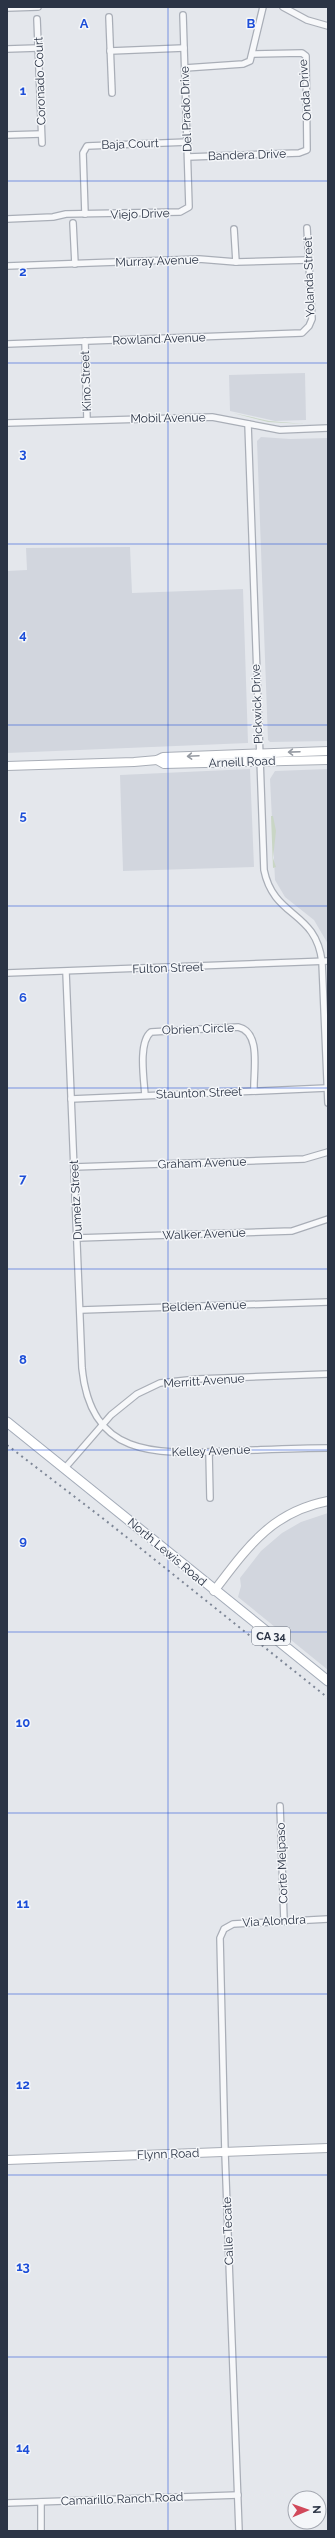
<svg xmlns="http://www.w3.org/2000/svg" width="335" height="2538" viewBox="0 0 335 2538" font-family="Raleway,sans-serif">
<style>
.built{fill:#d2d6de}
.green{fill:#c9d6c5}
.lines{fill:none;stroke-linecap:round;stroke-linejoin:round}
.minor-casing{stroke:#a9aeb7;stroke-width:8}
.secondary-casing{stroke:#a9aeb7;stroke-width:10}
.primary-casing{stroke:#a3abb8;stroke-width:11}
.minor{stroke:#f7f8fa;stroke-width:5.5}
.secondary{stroke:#fff;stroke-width:8}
.primary{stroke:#fff;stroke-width:9}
.rail{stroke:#7d8696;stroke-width:2;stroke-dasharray:2 4;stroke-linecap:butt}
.oneway{stroke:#959aa2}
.grid{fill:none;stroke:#1d4ed8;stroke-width:1;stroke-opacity:0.55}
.labels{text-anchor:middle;stroke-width:3;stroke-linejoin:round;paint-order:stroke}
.shield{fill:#f4f6f9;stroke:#676e7b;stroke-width:1}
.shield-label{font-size:11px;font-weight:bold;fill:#2b3445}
.street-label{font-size:12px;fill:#2b3445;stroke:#f4f6f9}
.grid-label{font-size:13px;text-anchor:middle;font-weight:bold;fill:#1d4ed8;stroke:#f4f6f9;stroke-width:3;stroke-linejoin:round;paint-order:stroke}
</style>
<rect width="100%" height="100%" fill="#e4e7ec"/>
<g class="built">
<path d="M 305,373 L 306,420 L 275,421 L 230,411 L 229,375 Z"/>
<path d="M 261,437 L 290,439 L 328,438 L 328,741 L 270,742 L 268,740 L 257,441 Z"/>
<path d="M 130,547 L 132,593 L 243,589 L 248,743 L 7,753 L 7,571 L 27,570 L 26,548 Z"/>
<path d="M 250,769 L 254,867 L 123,871 L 120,775 Z"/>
<path d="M 328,769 L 328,944 L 314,920 L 285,897 L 275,880 L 270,779 L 275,771 Z"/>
<path d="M 328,1513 L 328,1670 L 238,1597 L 241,1586 L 240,1578 L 261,1551 L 282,1533 L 301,1522 Z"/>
</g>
<g class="green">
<path d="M 233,413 L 269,421 L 305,424 L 268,422 Z"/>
<path d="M 271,816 L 273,816 L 276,831 L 273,858 L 276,867 L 273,868 Z"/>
</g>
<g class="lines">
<defs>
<g id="minor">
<path d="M 283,7 L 307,20 L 328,26"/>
<path d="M 7,8 L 38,7"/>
<path d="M 109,17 L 112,93"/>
<path d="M 37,19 L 42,143"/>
<path d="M 7,49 L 38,48"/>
<path d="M 110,51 L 184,48"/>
<path d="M 185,68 L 243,64 L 250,61 L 263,7"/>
<path d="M 7,135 L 41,134"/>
<path d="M 188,157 L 299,153 L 307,150 L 306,56 L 302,53 L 253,54"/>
<path d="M 85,214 L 83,153 L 87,146 L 188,142"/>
<path d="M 7,219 L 53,217 L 66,214 L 180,212 L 189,207 L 183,15"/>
<path d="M 73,223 L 75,264"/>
<path d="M 234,229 L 236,262"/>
<path d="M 7,266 L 199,259 L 236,262 L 308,260"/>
<path d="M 85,341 L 87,420"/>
<path d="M 7,344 L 302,333 L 309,326 L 312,319 L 307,228"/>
<path d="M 7,423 L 212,417 L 280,430 L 328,428"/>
<path d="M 248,424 L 264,870 C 274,919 316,910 322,962 L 328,1103"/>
<path d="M 66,972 L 82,1368 C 91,1459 157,1454 228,1451 C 261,1450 295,1448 328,1448"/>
<path d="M 7,973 L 328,961"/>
<path d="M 145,1095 C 144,1080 138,1042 151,1032 L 238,1027 C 262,1032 253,1072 254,1091"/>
<path d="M 71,1099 L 327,1088"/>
<path d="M 74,1167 L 304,1159 L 328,1152"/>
<path d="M 77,1238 L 292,1231 L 328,1219"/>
<path d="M 81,1310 L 328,1302"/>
<path d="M 209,1452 L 210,1498"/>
<path d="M 65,1468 L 111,1415 L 137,1394 L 160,1383 L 197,1379 L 328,1374"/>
<path d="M 280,1806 L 284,1920"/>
<path d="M 41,2502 L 41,2531"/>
<path d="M 7,2503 L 238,2495"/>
<path d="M 239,2531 L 225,2153 L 220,1938 L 224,1929 L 233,1924 L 328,1919"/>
</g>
<g id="secondary">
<path d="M 157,760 L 164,764 L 328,760"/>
<path d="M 7,766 L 134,762 L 157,760 L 163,757 L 328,751"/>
<path d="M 214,1591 C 247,1548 271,1512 328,1501"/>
<path d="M 7,2160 L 328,2148"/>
</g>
<path id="primary" d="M 7,1422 L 328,1681"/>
</defs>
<use href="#minor" class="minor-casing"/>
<use href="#secondary" class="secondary-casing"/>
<use href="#primary" class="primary-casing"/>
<use href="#minor" class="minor"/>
<use href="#secondary" class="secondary"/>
<use href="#primary" class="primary"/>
<path class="rail" d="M 7,1445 L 105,1520 L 328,1698"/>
</g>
<defs><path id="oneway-shaft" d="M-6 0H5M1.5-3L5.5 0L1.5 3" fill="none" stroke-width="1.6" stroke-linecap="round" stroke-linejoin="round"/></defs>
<g class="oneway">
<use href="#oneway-shaft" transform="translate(294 752) rotate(178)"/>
<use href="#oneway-shaft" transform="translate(193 756) rotate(177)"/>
</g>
<path class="grid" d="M 168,7 L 168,2531M 7,181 L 328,181M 7,363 L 328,363M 7,544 L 328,544M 7,725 L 328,725M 7,906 L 328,906M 7,1088 L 328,1088M 7,1269 L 328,1269M 7,1450 L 328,1450M 7,1632 L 328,1632M 7,1813 L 328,1813M 7,1994 L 328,1994M 7,2175 L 328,2175M 7,2357 L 328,2357"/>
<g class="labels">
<rect class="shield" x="252" y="1627" width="38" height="18" rx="3"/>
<g class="shield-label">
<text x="271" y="1640">CA 34</text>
</g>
<g class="street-label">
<text transform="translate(40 81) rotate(-92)" y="4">Coronado Court</text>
<text transform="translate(305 90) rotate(-94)" y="4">Onda Drive</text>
<text transform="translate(186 109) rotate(-92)" y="4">Del Prado Drive</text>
<text transform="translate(130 144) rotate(-2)" y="4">Baja Court</text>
<text transform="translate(247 155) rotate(-2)" y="4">Bandera Drive</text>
<text transform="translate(140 214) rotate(-2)" y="4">Viejo Drive</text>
<text transform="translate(157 261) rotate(-2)" y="4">Murray Avenue</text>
<text transform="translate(309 277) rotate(-92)" y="4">Yolanda Street</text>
<text transform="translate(159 339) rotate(-2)" y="4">Rowland Avenue</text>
<text transform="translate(86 381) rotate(-92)" y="4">Kino Street</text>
<text transform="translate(168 418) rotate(-1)" y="4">Mobil Avenue</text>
<text transform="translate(257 704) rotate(-92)" y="4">Pickwick Drive</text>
<text transform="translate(242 762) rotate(-2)" y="4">Arneill Road</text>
<text transform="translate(168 968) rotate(-2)" y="4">Fulton Street</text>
<text transform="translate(198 1029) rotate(-2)" y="4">Obrien Circle</text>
<text transform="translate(199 1093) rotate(-2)" y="4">Staunton Street</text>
<text transform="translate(202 1163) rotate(-2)" y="4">Graham Avenue</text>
<text transform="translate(76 1200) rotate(-93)" y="4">Dumetz Street</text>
<text transform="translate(204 1234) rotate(-2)" y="4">Walker Avenue</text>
<text transform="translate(204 1306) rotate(-2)" y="4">Belden Avenue</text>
<text transform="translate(204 1381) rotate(-4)" y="4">Merritt Avenue</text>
<text transform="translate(211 1451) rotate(-2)" y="4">Kelley Avenue</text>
<text transform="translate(167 1552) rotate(40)" y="4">North Lewis Road</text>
<text transform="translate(282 1863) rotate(-92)" y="4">Corte Melpaso</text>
<text transform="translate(274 1921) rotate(-3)" y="4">Via Alondra</text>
<text transform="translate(168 2154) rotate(-2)" y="4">Flynn Road</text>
<text transform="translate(228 2231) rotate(-92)" y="4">Calle Tecate</text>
<text transform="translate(122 2499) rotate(-2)" y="4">Camarillo Ranch Road</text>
</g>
</g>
<g class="grid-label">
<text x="84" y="28">A</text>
<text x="251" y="28">B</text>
<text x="23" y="95">1</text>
<text x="23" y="276">2</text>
<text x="23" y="458">3</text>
<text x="23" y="639">4</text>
<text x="23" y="820">5</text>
<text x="23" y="1002">6</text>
<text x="23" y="1183">7</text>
<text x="23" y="1364">8</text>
<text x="23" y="1545">9</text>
<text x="23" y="1727">10</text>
<text x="23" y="1908">11</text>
<text x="23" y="2089">12</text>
<text x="23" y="2271">13</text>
<text x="23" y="2452">14</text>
</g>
<rect width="335" height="2538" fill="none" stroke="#2b3445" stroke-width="16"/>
<g transform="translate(307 2510) rotate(88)"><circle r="19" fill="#f4f6f9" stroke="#a4a8b1"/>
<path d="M0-3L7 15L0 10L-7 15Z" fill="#d1495b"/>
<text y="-6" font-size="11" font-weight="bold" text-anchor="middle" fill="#2b3445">N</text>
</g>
</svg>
